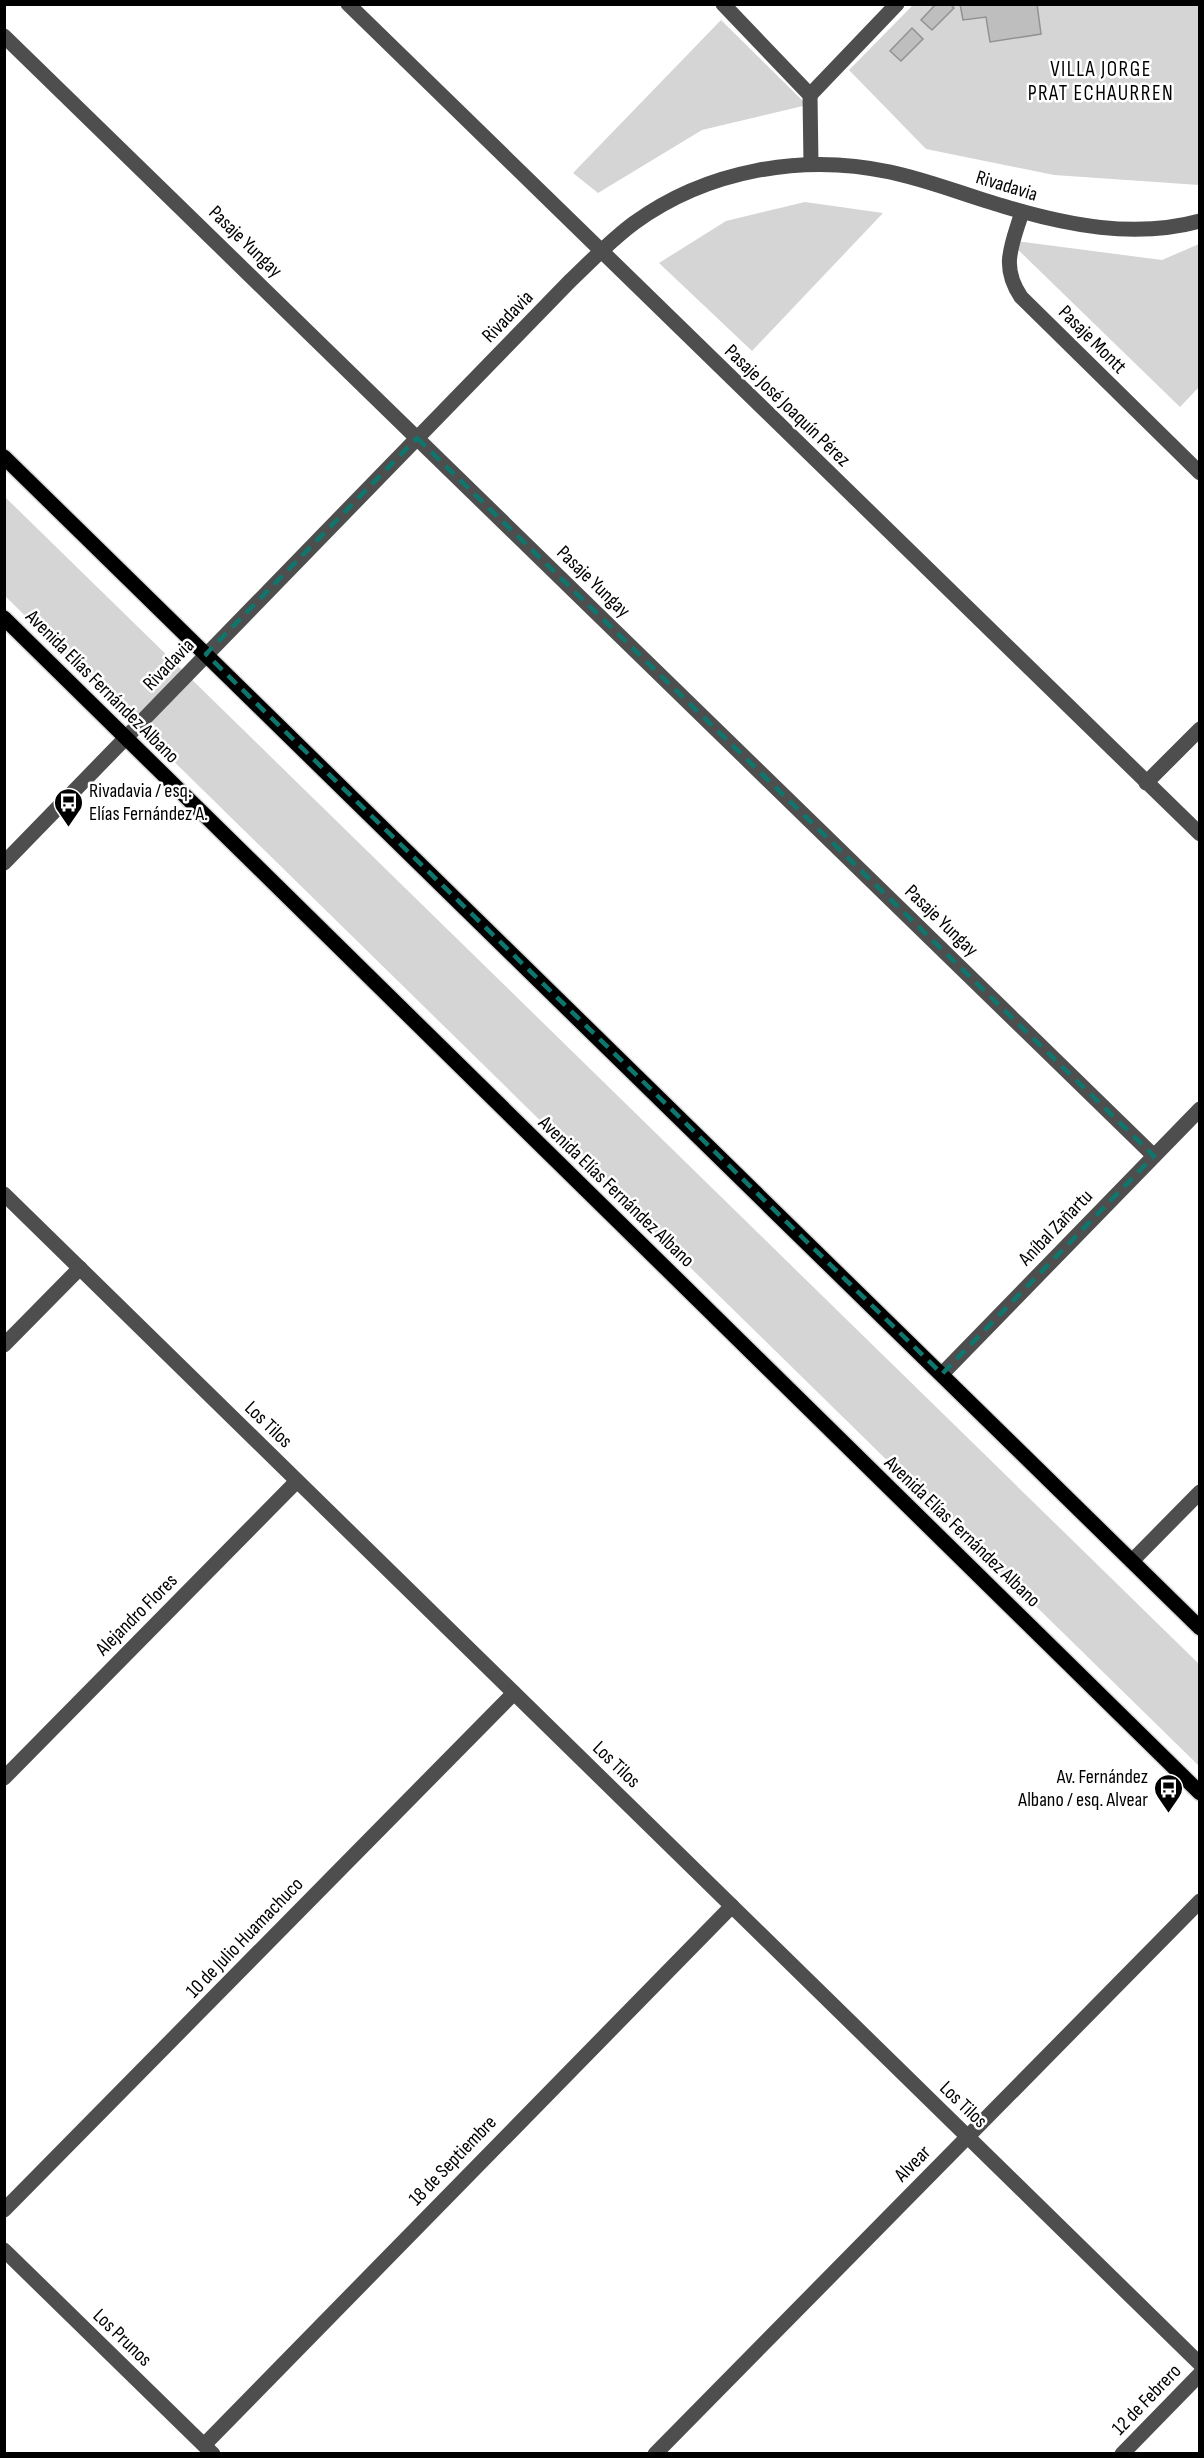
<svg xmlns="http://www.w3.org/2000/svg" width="1204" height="2458" viewBox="0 0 1204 2458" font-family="'Sofia Sans Condensed',sans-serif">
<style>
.green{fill:#d5d5d5}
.building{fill:#bebebe;stroke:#929292;stroke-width:1.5}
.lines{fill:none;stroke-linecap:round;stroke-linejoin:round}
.major-casing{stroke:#dbdbdb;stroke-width:18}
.minor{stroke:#4e4e4e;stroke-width:15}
.major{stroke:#000;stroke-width:15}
.marked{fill:none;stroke:#0f766e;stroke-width:4.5;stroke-dasharray:12 8;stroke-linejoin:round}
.labels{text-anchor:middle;stroke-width:5;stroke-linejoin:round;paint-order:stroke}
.street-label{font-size:20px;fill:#000;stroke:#fff}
.poi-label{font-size:20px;fill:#000;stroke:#fff;text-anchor:start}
.neighbourhood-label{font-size:21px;letter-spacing:1.5px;fill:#000;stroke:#fff}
</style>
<rect width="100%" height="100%" fill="#fff"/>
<g class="green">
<path d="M 913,5 L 1199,5 L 1199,185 L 1054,175 L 926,149 L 849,70 Z"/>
<path d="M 721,20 L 807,105 L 702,130 L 598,193 L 573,173 Z"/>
<path d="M 805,202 L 883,213 L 752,351 L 659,263 L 726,221 Z"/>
<path d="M 1008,240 L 1162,260 L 1199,244 L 1199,387 L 1180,407 Z"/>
<path d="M 4,496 L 1199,1664 L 1199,1766 L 5,596 Z"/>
</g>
<g class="building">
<path d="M 936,4 L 950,4 L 954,8 L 932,30 L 921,20 Z"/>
<path d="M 960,4 L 1037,4 L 1041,34 L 990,42 L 986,17 L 963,20 Z"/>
<path d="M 912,28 L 923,39 L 901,61 L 890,51 Z"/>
</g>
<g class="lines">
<defs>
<g id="major">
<path d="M 4,457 L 1200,1628"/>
<path d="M 4,618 L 1200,1793"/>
</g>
</defs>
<use href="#major" class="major-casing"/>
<g class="minor">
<path d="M 348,4 L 1200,834"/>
<path d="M 723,4 L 810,95 L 811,164"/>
<path d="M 4,36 L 1154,1156"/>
<path d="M 810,95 L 897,4"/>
<path d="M 1022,212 C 1012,245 1000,266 1021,297 L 1200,473"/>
<path d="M 1146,783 L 1200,729"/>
<path d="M 4,863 L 570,281 C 591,261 611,240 634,223 C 707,170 803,153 890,172 C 928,180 965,195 1003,206 C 1066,225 1134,239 1200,221"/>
<path d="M 4,1194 L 1200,2364"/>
<path d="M 4,1345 L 80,1268"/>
<path d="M 942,1374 L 1200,1109"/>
<path d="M 1132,1561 L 1200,1492"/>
<path d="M 4,1778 L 297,1481"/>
<path d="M 4,2210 L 514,1693"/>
<path d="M 4,2250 L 213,2454"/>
<path d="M 204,2445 L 732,1906"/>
<path d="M 655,2454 L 1200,1901"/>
<path d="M 1122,2454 L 1200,2374"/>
</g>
<use href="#major" class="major"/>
</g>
<path class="marked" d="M 417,438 L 1154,1156 L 942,1374 L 206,654 Z"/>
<defs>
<symbol id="bus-pin" viewBox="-11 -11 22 30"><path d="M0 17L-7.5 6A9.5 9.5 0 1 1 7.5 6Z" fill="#000" stroke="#fff"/><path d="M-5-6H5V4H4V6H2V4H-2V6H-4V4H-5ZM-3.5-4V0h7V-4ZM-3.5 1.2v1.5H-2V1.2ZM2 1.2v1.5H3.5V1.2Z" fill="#fff"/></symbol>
</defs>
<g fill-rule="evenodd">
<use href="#bus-pin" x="52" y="786" width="33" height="45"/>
<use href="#bus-pin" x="1152" y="1772" width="33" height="45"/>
</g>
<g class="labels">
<g class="street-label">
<text transform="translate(1007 185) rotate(17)" y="7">Rivadavia</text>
<text transform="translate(246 241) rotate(44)" y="7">Pasaje Yungay</text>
<text transform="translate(507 316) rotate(-46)" y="7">Rivadavia</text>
<text transform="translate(1093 339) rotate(45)" y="7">Pasaje Montt</text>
<text transform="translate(788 405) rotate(44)" y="7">Pasaje José Joaquín Pérez</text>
<text transform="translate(594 581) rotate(44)" y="7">Pasaje Yungay</text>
<text transform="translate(168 664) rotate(-46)" y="7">Rivadavia</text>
<text transform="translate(103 686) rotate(45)" y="7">Avenida Elías Fernández Albano</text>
<text transform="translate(942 920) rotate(44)" y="7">Pasaje Yungay</text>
<text transform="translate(617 1191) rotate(44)" y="7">Avenida Elías Fernández Albano</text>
<text transform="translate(1055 1227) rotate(-46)" y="7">Aníbal Zañartu</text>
<text transform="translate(269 1424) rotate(44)" y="7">Los Tilos</text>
<text transform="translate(963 1531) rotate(44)" y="7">Avenida Elías Fernández Albano</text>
<text transform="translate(136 1614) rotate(-45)" y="7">Alejandro Flores</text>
<text transform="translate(617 1764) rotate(44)" y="7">Los Tilos</text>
<text transform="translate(244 1937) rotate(-46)" y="7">10 de Julio Huamachuco</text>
<text transform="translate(964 2104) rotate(44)" y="7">Los Tilos</text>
<text transform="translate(452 2160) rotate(-46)" y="7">18 de Septiembre</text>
<text transform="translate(912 2163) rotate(-45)" y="7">Alvear</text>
<text transform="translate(123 2337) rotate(44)" y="7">Los Prunos</text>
<text transform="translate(1146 2399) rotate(-46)" y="7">12 de Febrero</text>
</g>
<g class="poi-label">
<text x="89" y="797">Rivadavia / esq.<tspan x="89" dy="23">Elías Fernández A.</tspan></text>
<text x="1148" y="1783" text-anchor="end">Av. Fernández<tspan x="1148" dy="23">Albano / esq. Alvear</tspan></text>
</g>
<g class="neighbourhood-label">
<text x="1101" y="76">VILLA JORGE<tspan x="1101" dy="24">PRAT ECHAURREN</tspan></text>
</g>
</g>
<rect width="1204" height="2458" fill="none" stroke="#000000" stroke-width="12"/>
</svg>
